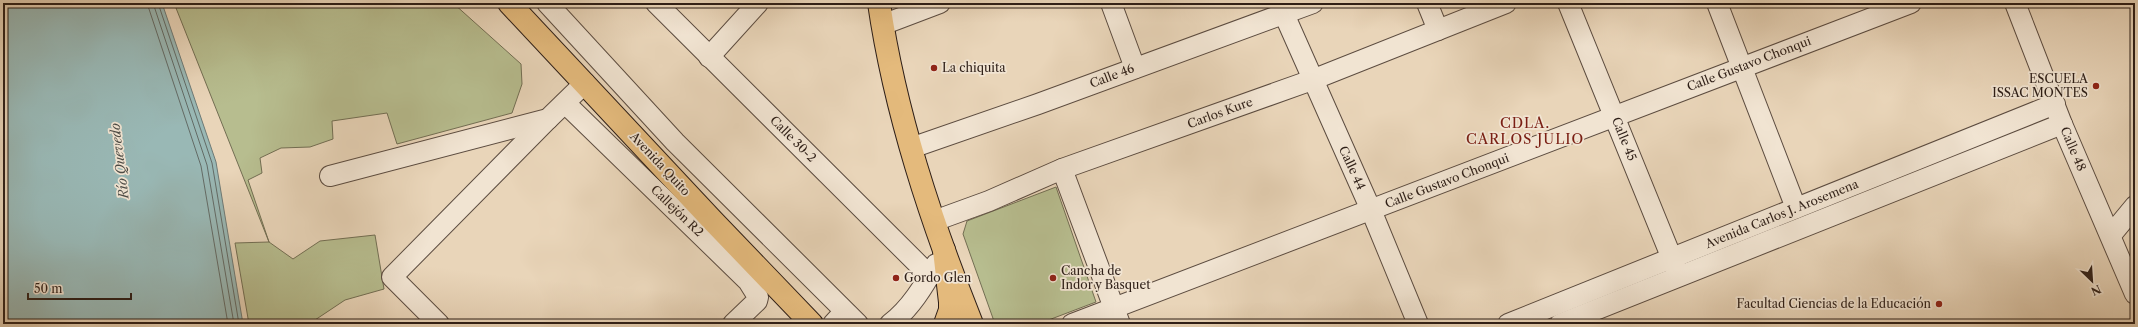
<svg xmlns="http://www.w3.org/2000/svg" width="2138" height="327" viewBox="0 0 2138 327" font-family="'Libre Caslon Text',serif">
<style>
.green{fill:#b7bd8f;stroke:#726e53}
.water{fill:#99b8b5;stroke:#6e7a76}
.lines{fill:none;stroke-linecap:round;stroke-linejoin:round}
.shore{stroke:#636b66;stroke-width:1}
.minor-casing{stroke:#5c4c40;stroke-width:22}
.major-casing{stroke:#2d1e17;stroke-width:24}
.highway-casing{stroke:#2d1e17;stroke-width:24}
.minor{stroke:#f1e4d2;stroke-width:20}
.major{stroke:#e4ba7c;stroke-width:22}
.highway{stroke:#e4ba7c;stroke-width:22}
.poi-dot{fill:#8f2418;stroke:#f1e4d2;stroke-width:1.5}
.labels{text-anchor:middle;stroke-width:3.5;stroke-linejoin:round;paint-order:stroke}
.street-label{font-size:12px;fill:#2d1e17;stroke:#f1e4d2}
.poi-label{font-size:12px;fill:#2d1e17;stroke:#f1e4d2;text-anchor:start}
.water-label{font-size:13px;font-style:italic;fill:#4d4c46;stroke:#f1e4d2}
.quarter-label{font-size:14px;letter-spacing:1px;fill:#7a1f14;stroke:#f1e4d2}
</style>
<rect width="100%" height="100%" fill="#e9d5b9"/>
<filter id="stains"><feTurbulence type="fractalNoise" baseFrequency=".005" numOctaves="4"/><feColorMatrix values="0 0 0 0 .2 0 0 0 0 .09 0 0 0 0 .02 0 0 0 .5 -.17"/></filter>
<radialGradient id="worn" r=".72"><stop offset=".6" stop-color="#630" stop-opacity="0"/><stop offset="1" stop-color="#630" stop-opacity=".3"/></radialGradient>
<g class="green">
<path d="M 174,3 L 453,3 L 521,64 L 522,84 L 512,113 L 397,144 L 387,113 L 332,121 L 333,139 L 310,147 L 281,148 L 260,158 L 262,173 L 248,180 L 269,242 L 293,259 L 320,241 L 375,235 L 384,289 L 345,300 L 309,324 L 249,324 L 235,243 L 269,242 Z"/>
<path d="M 1056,187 L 1096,302 L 1038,324 L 995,324 L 963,234 L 967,221 Z"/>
</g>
<path class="water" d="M 3,3 L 162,3 L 216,162 L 243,324 L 3,324 Z"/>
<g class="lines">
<g class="shore">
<path d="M 147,3 L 201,166 L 228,324"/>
<path d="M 153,3 L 207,165 L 234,324"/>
<path d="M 158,3 L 212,163 L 239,324"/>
</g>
<defs>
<g id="minor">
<path d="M 547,3 L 675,142 L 858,324"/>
<path d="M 656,3 L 930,276"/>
<path d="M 1111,3 L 1135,68"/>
<path d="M 1427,3 L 1438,30"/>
<path d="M 1568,3 L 1677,271"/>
<path d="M 1717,3 L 1796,208"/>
<path d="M 2015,3 L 2062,124 L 2135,294"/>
<path d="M 1284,14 L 1371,210 L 1418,324"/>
<path d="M 882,25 L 940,3"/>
<path d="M 709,57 L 758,3"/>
<path d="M 565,103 L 748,281 L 758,297 L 757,301 L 733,324"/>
<path d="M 911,148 L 1038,104 L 1313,3"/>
<path d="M 1062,169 L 1120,324"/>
<path d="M 330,176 L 548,119 L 585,83"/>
<path d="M 934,221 L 989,201 L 1062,169 L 1312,80 L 1506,3"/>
<path d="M 2111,235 L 2135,206"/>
<path d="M 439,324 L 392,277 L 548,119"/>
<path d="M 833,324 L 844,312"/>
<path d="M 890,324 C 910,309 924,286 936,264"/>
<path d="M 1072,324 L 1911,3"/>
<path d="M 1508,324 L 2055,104"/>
<path d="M 1560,324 L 2062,124"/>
</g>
<path id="major" d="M 879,3 C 895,113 931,221 972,324"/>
<g id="highway">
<path d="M 509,3 L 713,221 L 812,324"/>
<path d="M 944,250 L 950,302 L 950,310 L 945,324"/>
</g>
</defs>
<use href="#minor" class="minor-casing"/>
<use href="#major" class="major-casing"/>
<use href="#highway" class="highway-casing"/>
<use href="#minor" class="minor"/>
<use href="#major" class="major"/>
<use href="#highway" class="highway"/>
</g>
<g class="poi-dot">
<circle cx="934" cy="68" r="4"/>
<circle cx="2096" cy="86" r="4"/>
<circle cx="896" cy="278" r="4"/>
<circle cx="1053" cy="278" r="4"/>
<circle cx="1939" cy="304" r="4"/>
</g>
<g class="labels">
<g class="street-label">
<text transform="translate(1749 64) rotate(-21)" y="4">Calle Gustavo Chonqui</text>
<text transform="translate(1112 76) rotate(-21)" y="4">Calle 46</text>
<text transform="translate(1220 113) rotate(-20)" y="4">Carlos Kure</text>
<text transform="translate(793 139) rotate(45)" y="4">Calle 30-2</text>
<text transform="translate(1624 139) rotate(68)" y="4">Calle 45</text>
<text transform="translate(2073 149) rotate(67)" y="4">Calle 48</text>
<text transform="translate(660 164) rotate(47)" y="4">Avenida Quito</text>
<text transform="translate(1352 168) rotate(65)" y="4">Calle 44</text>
<text transform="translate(1447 181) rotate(-21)" y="4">Calle Gustavo Chonqui</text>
<text transform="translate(677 211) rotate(44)" y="4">Callejón R2</text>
<text transform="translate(1782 214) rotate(-22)" y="4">Avenida Carlos J. Arosemena</text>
</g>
<g class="poi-label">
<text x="942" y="72">La chiquita</text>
<text x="2088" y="83" text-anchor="end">ESCUELA<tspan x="2088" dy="14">ISSAC MONTES</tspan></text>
<text x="1061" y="275">Cancha de<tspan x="1061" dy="14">Indor y Basquet</tspan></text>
<text x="904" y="282">Gordo Glen</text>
<text x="1931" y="308" text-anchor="end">Facultad Ciencias de la Educación</text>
</g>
<g class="water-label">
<text transform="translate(119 161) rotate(-97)" y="5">Río Quevedo</text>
</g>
<g class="quarter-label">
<text x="1525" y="128">CDLA.<tspan x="1525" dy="16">CARLOS JULIO</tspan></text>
</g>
</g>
<rect width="2138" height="327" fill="none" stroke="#e9d5b9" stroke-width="16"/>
<rect x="4" y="4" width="2130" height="319" fill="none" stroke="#2d1e17" stroke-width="2"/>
<rect x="8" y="8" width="2122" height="311" fill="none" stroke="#2d1e17"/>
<g transform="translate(2092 281) rotate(155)" stroke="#f1e4d2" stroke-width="3" paint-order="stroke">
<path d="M0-3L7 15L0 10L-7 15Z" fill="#2d1e17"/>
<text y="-6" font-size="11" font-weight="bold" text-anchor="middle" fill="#2d1e17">N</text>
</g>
<path d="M28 293v6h103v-6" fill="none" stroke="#2d1e17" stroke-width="2"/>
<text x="34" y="293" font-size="12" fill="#2d1e17" stroke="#f1e4d2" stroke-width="3" paint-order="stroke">50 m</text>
<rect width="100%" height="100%" filter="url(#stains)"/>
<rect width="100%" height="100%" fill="url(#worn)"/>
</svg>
